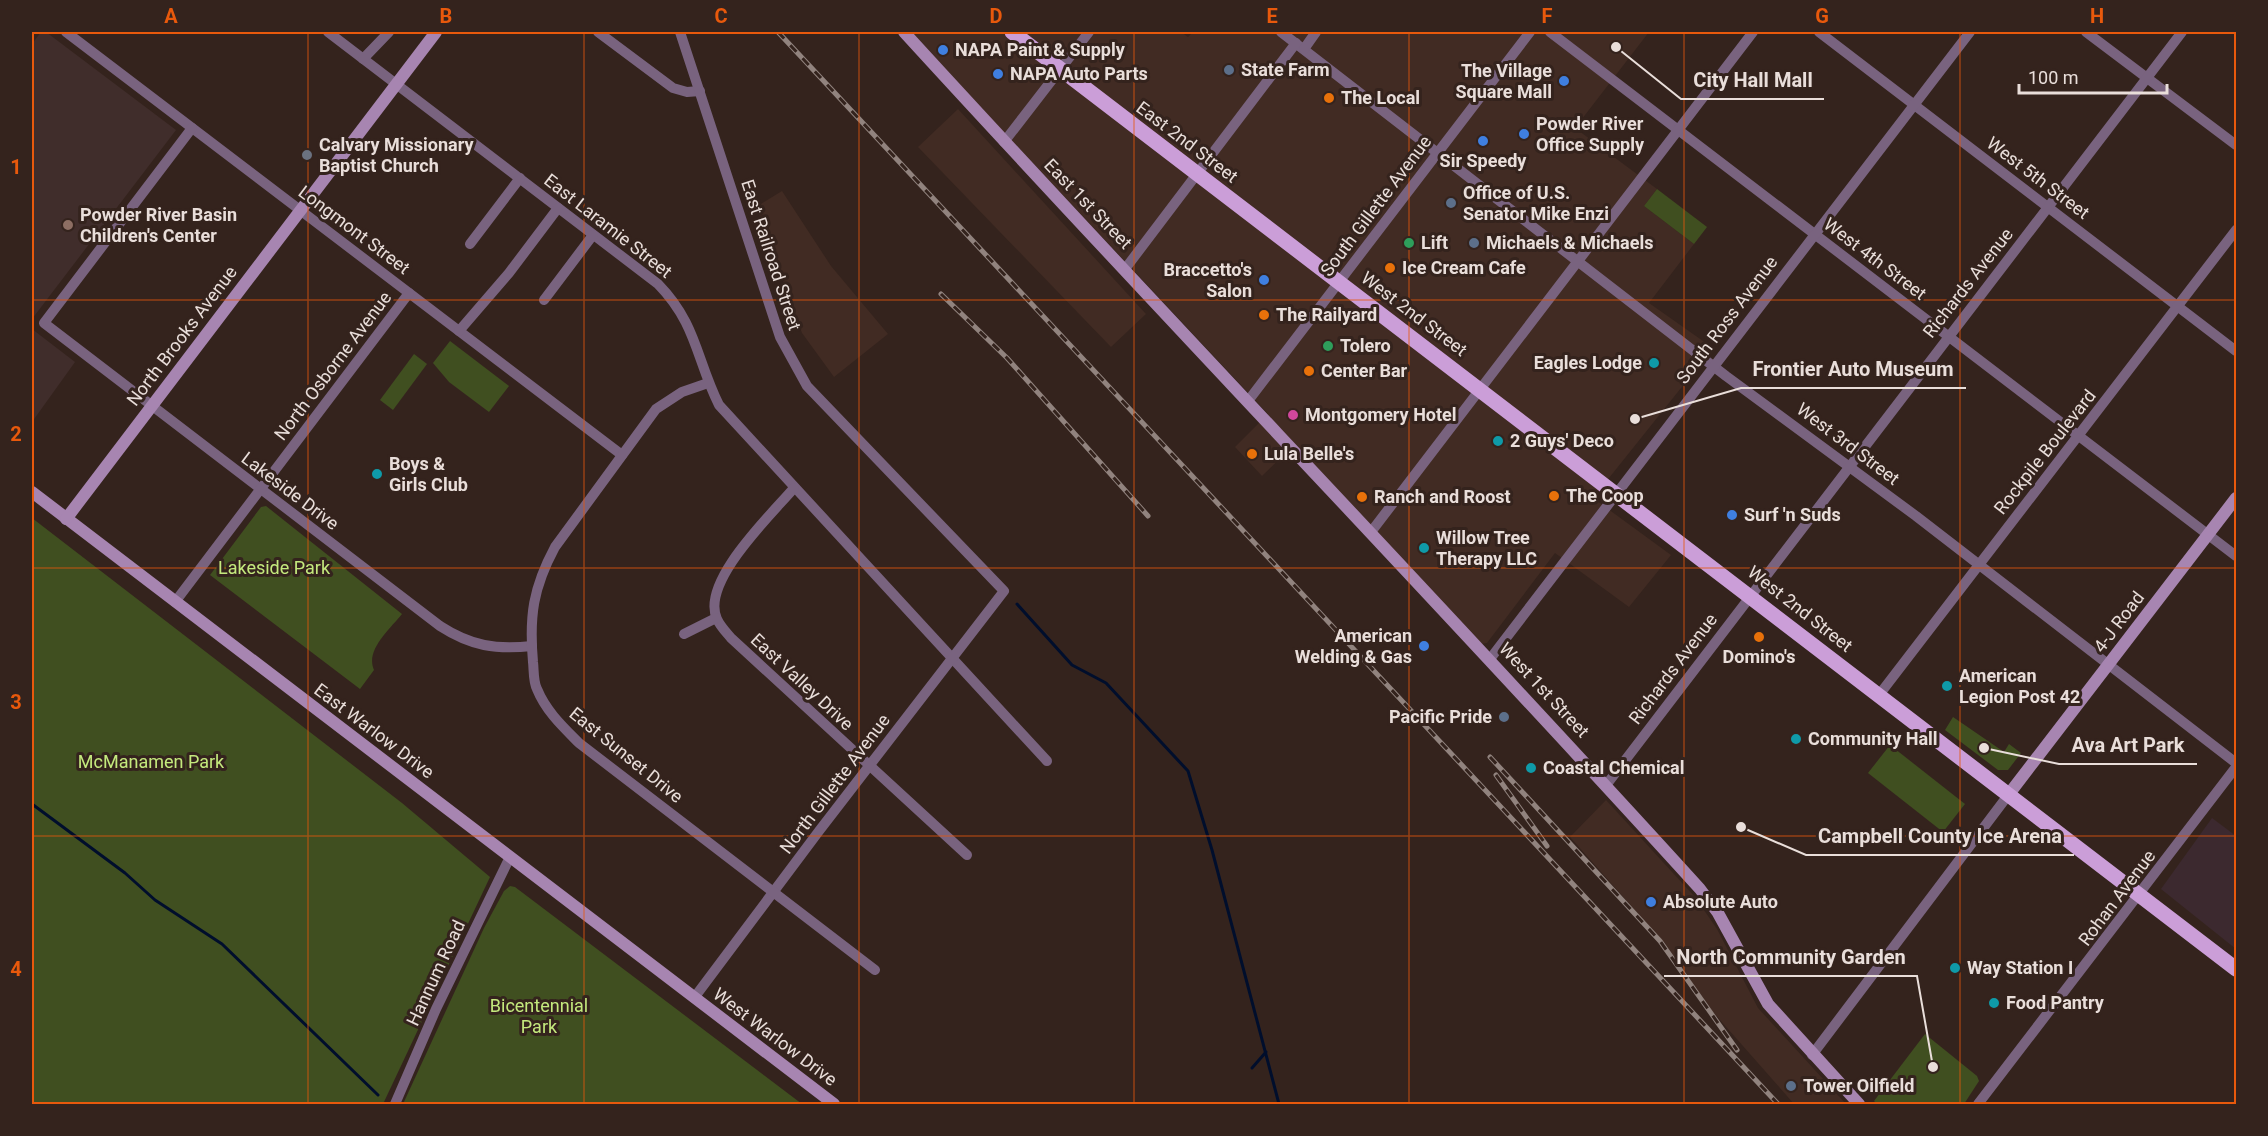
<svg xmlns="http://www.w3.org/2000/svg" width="2268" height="1136" viewBox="0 0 2268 1136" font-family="Roboto,sans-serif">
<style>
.built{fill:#412b23}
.industrial{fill:#3c292f}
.education{fill:#402d2b}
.green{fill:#404f20}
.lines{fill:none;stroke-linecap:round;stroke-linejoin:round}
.stream{stroke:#000e2c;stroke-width:3}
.street{stroke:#79637f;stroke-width:10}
.secondary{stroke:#a785b1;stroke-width:12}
.primary{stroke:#cb9ed8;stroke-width:15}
.rail-casing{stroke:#91837e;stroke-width:5}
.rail{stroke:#34231d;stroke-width:3;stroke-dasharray:9;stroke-linecap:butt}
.grid{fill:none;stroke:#e8590c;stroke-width:1.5;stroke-opacity:0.55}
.shop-dot{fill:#3f7fe0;stroke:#34231d;stroke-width:2}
.service-dot{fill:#5c6f8a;stroke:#34231d;stroke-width:2}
.food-dot{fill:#e8710a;stroke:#34231d;stroke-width:2}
.worship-dot{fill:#6b7280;stroke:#34231d;stroke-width:2}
.education-dot{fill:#8d6e63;stroke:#34231d;stroke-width:2}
.leisure-dot{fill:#2e9e5b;stroke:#34231d;stroke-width:2}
.culture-dot{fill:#0f9aa8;stroke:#34231d;stroke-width:2}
.hotel-dot{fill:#d1479c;stroke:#34231d;stroke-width:2}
.labels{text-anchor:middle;stroke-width:6;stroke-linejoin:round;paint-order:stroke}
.poi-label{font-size:18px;font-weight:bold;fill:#e9deda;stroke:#34231d;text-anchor:start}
.street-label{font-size:18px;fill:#e9deda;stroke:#34231d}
.park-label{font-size:18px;fill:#c4e97d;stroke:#34231d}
.leader{fill:none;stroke:#e9deda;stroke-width:2}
.callout-dot{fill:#e9deda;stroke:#34231d;stroke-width:2}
.callout-label{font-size:20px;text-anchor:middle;font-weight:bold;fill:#e9deda;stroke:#34231d;stroke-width:6;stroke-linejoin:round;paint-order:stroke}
.neatline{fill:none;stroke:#e8590c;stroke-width:2}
.grid-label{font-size:20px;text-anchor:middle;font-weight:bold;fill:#e8590c}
</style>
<rect width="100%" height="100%" fill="#34231d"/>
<g class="built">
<path d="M 910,32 L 1181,32 L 1188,37 L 1193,32 L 1649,32 L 1575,128 L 1657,189 L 1644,206 L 1694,244 L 1649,303 L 1713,348 L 1593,498 L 1671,555 L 1629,607 L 1555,553 L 1487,643 L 1481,644 L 1294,445 L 1262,476 L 1235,447 L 1268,414 Z"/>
<path d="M 958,109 L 1146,314 L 1111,347 L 918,147 Z"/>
<path d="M 782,191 L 831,266 L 888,334 L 834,377 L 802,333 L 756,207 Z"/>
<path d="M 1606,800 L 1695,897 L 1717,929 L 1758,1008 L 1846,1104 L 1794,1104 L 1713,1012 L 1665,944 L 1570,837 Z"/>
</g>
<path class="industrial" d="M 2212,818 L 2236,836 L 2236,949 L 2161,889 Z"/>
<g class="education">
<path d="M 41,32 L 46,32 L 176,130 L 32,319 L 32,44 Z"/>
<path d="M 32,329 L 75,362 L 32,422 Z"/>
</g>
<g class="green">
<path d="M 1657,189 L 1707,227 L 1694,244 L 1644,206 Z"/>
<path d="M 450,341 L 509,386 L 489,412 L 449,382 L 433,363 Z"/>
<path d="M 414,354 L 427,364 L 393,410 L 380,400 Z"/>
<path d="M 266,506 L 402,614 C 390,629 365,650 374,670 L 360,689 L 210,575 L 261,507 Z"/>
<path d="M 32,518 L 402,803 L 490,877 L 383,1104 L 32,1104 Z"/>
<path d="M 1953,717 L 2004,752 L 2009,744 L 2021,753 L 2008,770 L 1998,770 L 1945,730 Z"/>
<path d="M 1890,745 L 1965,804 L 1943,832 L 1868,773 Z"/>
<path d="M 510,886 L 515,887 L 802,1104 L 403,1104 L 484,928 L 504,891 Z"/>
<path d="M 1925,1034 L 1977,1076 L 1979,1081 L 1964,1104 L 1877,1104 L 1874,1101 Z"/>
</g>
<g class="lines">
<g class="stream">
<path d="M 1017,604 L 1072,665 L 1106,683 L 1188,771 L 1212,850 L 1279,1104"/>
<path d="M 32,804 L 125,873 L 155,900 L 222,944 L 378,1095"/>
<path d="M 1252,1068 L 1266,1052"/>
</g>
<g class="street">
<path d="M 66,32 L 622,455"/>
<path d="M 328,32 L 658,284 C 697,324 696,359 719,405 L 1047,761"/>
<path d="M 598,32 L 673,88 L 687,92 L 700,91"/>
<path d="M 680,32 L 780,337 L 807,386 L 1004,591 L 819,831 L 694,998"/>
<path d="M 1281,32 L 1726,376 L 1916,516 L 2236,763"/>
<path d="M 1550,32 L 2236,556"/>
<path d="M 1819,32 L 2236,351"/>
<path d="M 2086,32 L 2236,145"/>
<path d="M 1304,49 L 1316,32"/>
<path d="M 363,59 L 389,32"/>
<path d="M 192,128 L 44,323 L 440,626 C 471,646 496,650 532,646"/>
<path d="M 1004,142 L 1089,32"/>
<path d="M 470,244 L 520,178"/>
<path d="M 1125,269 L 1296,43"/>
<path d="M 544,300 L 593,235"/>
<path d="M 459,331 L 509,273 L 558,208"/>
<path d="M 708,383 L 682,392 L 656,409 L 555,547 C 533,588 529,616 533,662 C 534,670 533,681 537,689 C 546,711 562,726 579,743 L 875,970"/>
<path d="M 1248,401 L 1530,32"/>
<path d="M 794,488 C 771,515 700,582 717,619 C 720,626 726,632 731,638 L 967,855"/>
<path d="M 1371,532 L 1753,32"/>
<path d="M 175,602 L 409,293"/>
<path d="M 684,634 L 716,618"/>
<path d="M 1490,659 L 1970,32"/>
<path d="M 1879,695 L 2236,230"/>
<path d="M 1607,784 L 2182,32"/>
<path d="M 1812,1055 L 2009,794"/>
<path d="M 395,1104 L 436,1009 L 510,857"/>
<path d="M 1978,1104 L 2236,767"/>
</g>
<g class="secondary">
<path d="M 904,32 C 1167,320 1438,600 1700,889 L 1718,913 L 1768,1004 L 1859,1104"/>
<path d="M 32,492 L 834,1104"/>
<path d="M 66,519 L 436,32"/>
<path d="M 2009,794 L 2236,498"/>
</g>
<path class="primary" d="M 1012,32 L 2236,969"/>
<defs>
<g id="rail">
<path d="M 778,32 L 1778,1104"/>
<path d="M 941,294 L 1007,358 L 1148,516"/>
<path d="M 1490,757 L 1660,941 L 1737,1050"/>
<path d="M 1496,775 L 1547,846"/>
</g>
</defs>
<use href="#rail" class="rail-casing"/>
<use href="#rail" class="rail"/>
</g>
<path class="grid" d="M 308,32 L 308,1104M 584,32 L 584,1104M 859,32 L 859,1104M 1134,32 L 1134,1104M 1409,32 L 1409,1104M 1684,32 L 1684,1104M 1960,32 L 1960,1104M 32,300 L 2236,300M 32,568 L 2236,568M 32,836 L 2236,836"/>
<g class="shop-dot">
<circle cx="943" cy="50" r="6"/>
<circle cx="998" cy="74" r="6"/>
<circle cx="1564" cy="81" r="6"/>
<circle cx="1524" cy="134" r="6"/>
<circle cx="1483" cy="141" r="6"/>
<circle cx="1264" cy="280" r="6"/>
<circle cx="1732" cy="515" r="6"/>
<circle cx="1424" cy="646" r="6"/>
<circle cx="1651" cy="902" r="6"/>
</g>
<g class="service-dot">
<circle cx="1229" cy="70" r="6"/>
<circle cx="1451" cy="203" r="6"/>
<circle cx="1474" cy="243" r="6"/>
<circle cx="1504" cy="717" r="6"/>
<circle cx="1791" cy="1086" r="6"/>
</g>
<g class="food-dot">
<circle cx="1329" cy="98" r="6"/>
<circle cx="1390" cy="268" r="6"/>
<circle cx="1264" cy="315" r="6"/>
<circle cx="1309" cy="371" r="6"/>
<circle cx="1252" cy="454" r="6"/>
<circle cx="1554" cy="496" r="6"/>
<circle cx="1362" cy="497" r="6"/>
<circle cx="1759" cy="637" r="6"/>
</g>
<circle class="worship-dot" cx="307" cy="155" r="6"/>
<circle class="education-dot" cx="68" cy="225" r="6"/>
<g class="leisure-dot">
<circle cx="1409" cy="243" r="6"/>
<circle cx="1328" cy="346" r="6"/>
</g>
<g class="culture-dot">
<circle cx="1654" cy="363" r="6"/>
<circle cx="1498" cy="441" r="6"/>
<circle cx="377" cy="474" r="6"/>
<circle cx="1424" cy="548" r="6"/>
<circle cx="1947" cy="686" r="6"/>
<circle cx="1796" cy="739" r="6"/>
<circle cx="1531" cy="768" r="6"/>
<circle cx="1955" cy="968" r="6"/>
<circle cx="1994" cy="1003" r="6"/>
</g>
<circle class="hotel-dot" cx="1293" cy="415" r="6"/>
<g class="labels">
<g class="poi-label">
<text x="955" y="56">NAPA Paint &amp; Supply</text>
<text x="1241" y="76">State Farm</text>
<text x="1552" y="77" text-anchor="end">The Village<tspan x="1552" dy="21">Square Mall</tspan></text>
<text x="1010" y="80">NAPA Auto Parts</text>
<text x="1341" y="104">The Local</text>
<text x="1536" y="130">Powder River<tspan x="1536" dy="21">Office Supply</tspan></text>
<text x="319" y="151">Calvary Missionary<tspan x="319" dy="21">Baptist Church</tspan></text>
<text x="1483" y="167" text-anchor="middle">Sir Speedy</text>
<text x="1463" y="199">Office of U.S.<tspan x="1463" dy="21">Senator Mike Enzi</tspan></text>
<text x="80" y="221">Powder River Basin<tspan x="80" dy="21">Children's Center</tspan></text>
<text x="1421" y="249">Lift</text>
<text x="1486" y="249">Michaels &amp; Michaels</text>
<text x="1402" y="274">Ice Cream Cafe</text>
<text x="1252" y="276" text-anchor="end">Braccetto's<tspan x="1252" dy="21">Salon</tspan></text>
<text x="1276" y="321">The Railyard</text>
<text x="1340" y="352">Tolero</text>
<text x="1642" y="369" text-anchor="end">Eagles Lodge</text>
<text x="1321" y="377">Center Bar</text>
<text x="1305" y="421">Montgomery Hotel</text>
<text x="1510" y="447">2 Guys' Deco</text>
<text x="1264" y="460">Lula Belle's</text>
<text x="389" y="470">Boys &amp;<tspan x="389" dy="21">Girls Club</tspan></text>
<text x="1566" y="502">The Coop</text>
<text x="1374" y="503">Ranch and Roost</text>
<text x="1744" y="521">Surf 'n Suds</text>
<text x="1436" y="544">Willow Tree<tspan x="1436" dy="21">Therapy LLC</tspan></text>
<text x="1412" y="642" text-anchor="end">American<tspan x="1412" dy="21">Welding &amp; Gas</tspan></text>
<text x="1759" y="663" text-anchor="middle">Domino's</text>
<text x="1959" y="682">American<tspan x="1959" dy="21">Legion Post 42</tspan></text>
<text x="1492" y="723" text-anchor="end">Pacific Pride</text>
<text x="1808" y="745">Community Hall</text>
<text x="1543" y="774">Coastal Chemical</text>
<text x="1663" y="908">Absolute Auto</text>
<text x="1967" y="974">Way Station I</text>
<text x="2006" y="1009">Food Pantry</text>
<text x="1803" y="1092">Tower Oilfield</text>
</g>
<g class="street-label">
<text transform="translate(1187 142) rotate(37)" y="6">East 2nd Street</text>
<text transform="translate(2038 178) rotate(37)" y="6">West 5th Street</text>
<text transform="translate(1088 204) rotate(46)" y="6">East 1st Street</text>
<text transform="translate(1376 206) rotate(-53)" y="6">South Gillette Avenue</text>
<text transform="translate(608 226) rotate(38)" y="6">East Laramie Street</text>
<text transform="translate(354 230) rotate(37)" y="6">Longmont Street</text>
<text transform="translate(771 255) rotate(72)" y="6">East Railroad Street</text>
<text transform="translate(1875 259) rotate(37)" y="6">West 4th Street</text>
<text transform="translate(1968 283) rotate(-52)" y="6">Richards Avenue</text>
<text transform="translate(1414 314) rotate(37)" y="6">West 2nd Street</text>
<text transform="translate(1727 320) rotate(-53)" y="6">South Ross Avenue</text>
<text transform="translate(182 336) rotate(-53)" y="6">North Brooks Avenue</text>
<text transform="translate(333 366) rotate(-53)" y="6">North Osborne Avenue</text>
<text transform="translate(1848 444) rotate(37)" y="6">West 3rd Street</text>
<text transform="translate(2045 452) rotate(-52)" y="6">Rockpile Boulevard</text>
<text transform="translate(290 491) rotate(37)" y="6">Lakeside Drive</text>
<text transform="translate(1800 609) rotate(38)" y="6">West 2nd Street</text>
<text transform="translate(2119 622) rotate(-53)" y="6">4-J Road</text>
<text transform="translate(1673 669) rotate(-53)" y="6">Richards Avenue</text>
<text transform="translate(802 682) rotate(43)" y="6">East Valley Drive</text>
<text transform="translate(1544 690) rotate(47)" y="6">West 1st Street</text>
<text transform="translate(374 731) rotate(37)" y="6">East Warlow Drive</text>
<text transform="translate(626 755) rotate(39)" y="6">East Sunset Drive</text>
<text transform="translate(835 784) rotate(-53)" y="6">North Gillette Avenue</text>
<text transform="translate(2117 898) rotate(-53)" y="6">Rohan Avenue</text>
<text transform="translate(436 973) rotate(-65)" y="6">Hannum Road</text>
<text transform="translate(775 1037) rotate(37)" y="6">West Warlow Drive</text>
</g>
<g class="park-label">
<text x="274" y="574">Lakeside Park</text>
<text x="151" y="768">McManamen Park</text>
<text x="539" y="1012">Bicentennial<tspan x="539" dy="21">Park</tspan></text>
</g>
</g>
<path class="leader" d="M1616 47L1681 99H1824M1635 419L1741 388H1966M1984 748L2059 764H2197M1741 827L1806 855H2074M1933 1067L1917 976H1664"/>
<g class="callout-dot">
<circle cx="1616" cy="47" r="6"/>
<circle cx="1635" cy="419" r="6"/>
<circle cx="1984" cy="748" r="6"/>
<circle cx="1741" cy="827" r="6"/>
<circle cx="1933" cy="1067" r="6"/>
</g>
<g class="callout-label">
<text x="1753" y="87">City Hall Mall</text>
<text x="1853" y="376">Frontier Auto Museum</text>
<text x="2128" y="752">Ava Art Park</text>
<text x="1940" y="843">Campbell County Ice Arena</text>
<text x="1791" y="964">North Community Garden</text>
</g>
<rect width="2268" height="1136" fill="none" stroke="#34231d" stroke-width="66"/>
<path d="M2019 84v9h148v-9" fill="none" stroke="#e9deda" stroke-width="3"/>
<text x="2028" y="84" font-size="18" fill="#e9deda" stroke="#34231d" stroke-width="4.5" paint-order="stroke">100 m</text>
<rect x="33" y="33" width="2202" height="1070" class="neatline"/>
<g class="grid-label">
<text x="171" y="23">A</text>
<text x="446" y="23">B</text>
<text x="721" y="23">C</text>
<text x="996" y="23">D</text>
<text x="1272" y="23">E</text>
<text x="1547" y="23">F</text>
<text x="1822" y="23">G</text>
<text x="2097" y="23">H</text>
<text x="16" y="174">1</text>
<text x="16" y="441">2</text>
<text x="16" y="709">3</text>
<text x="16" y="976">4</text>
</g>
</svg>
